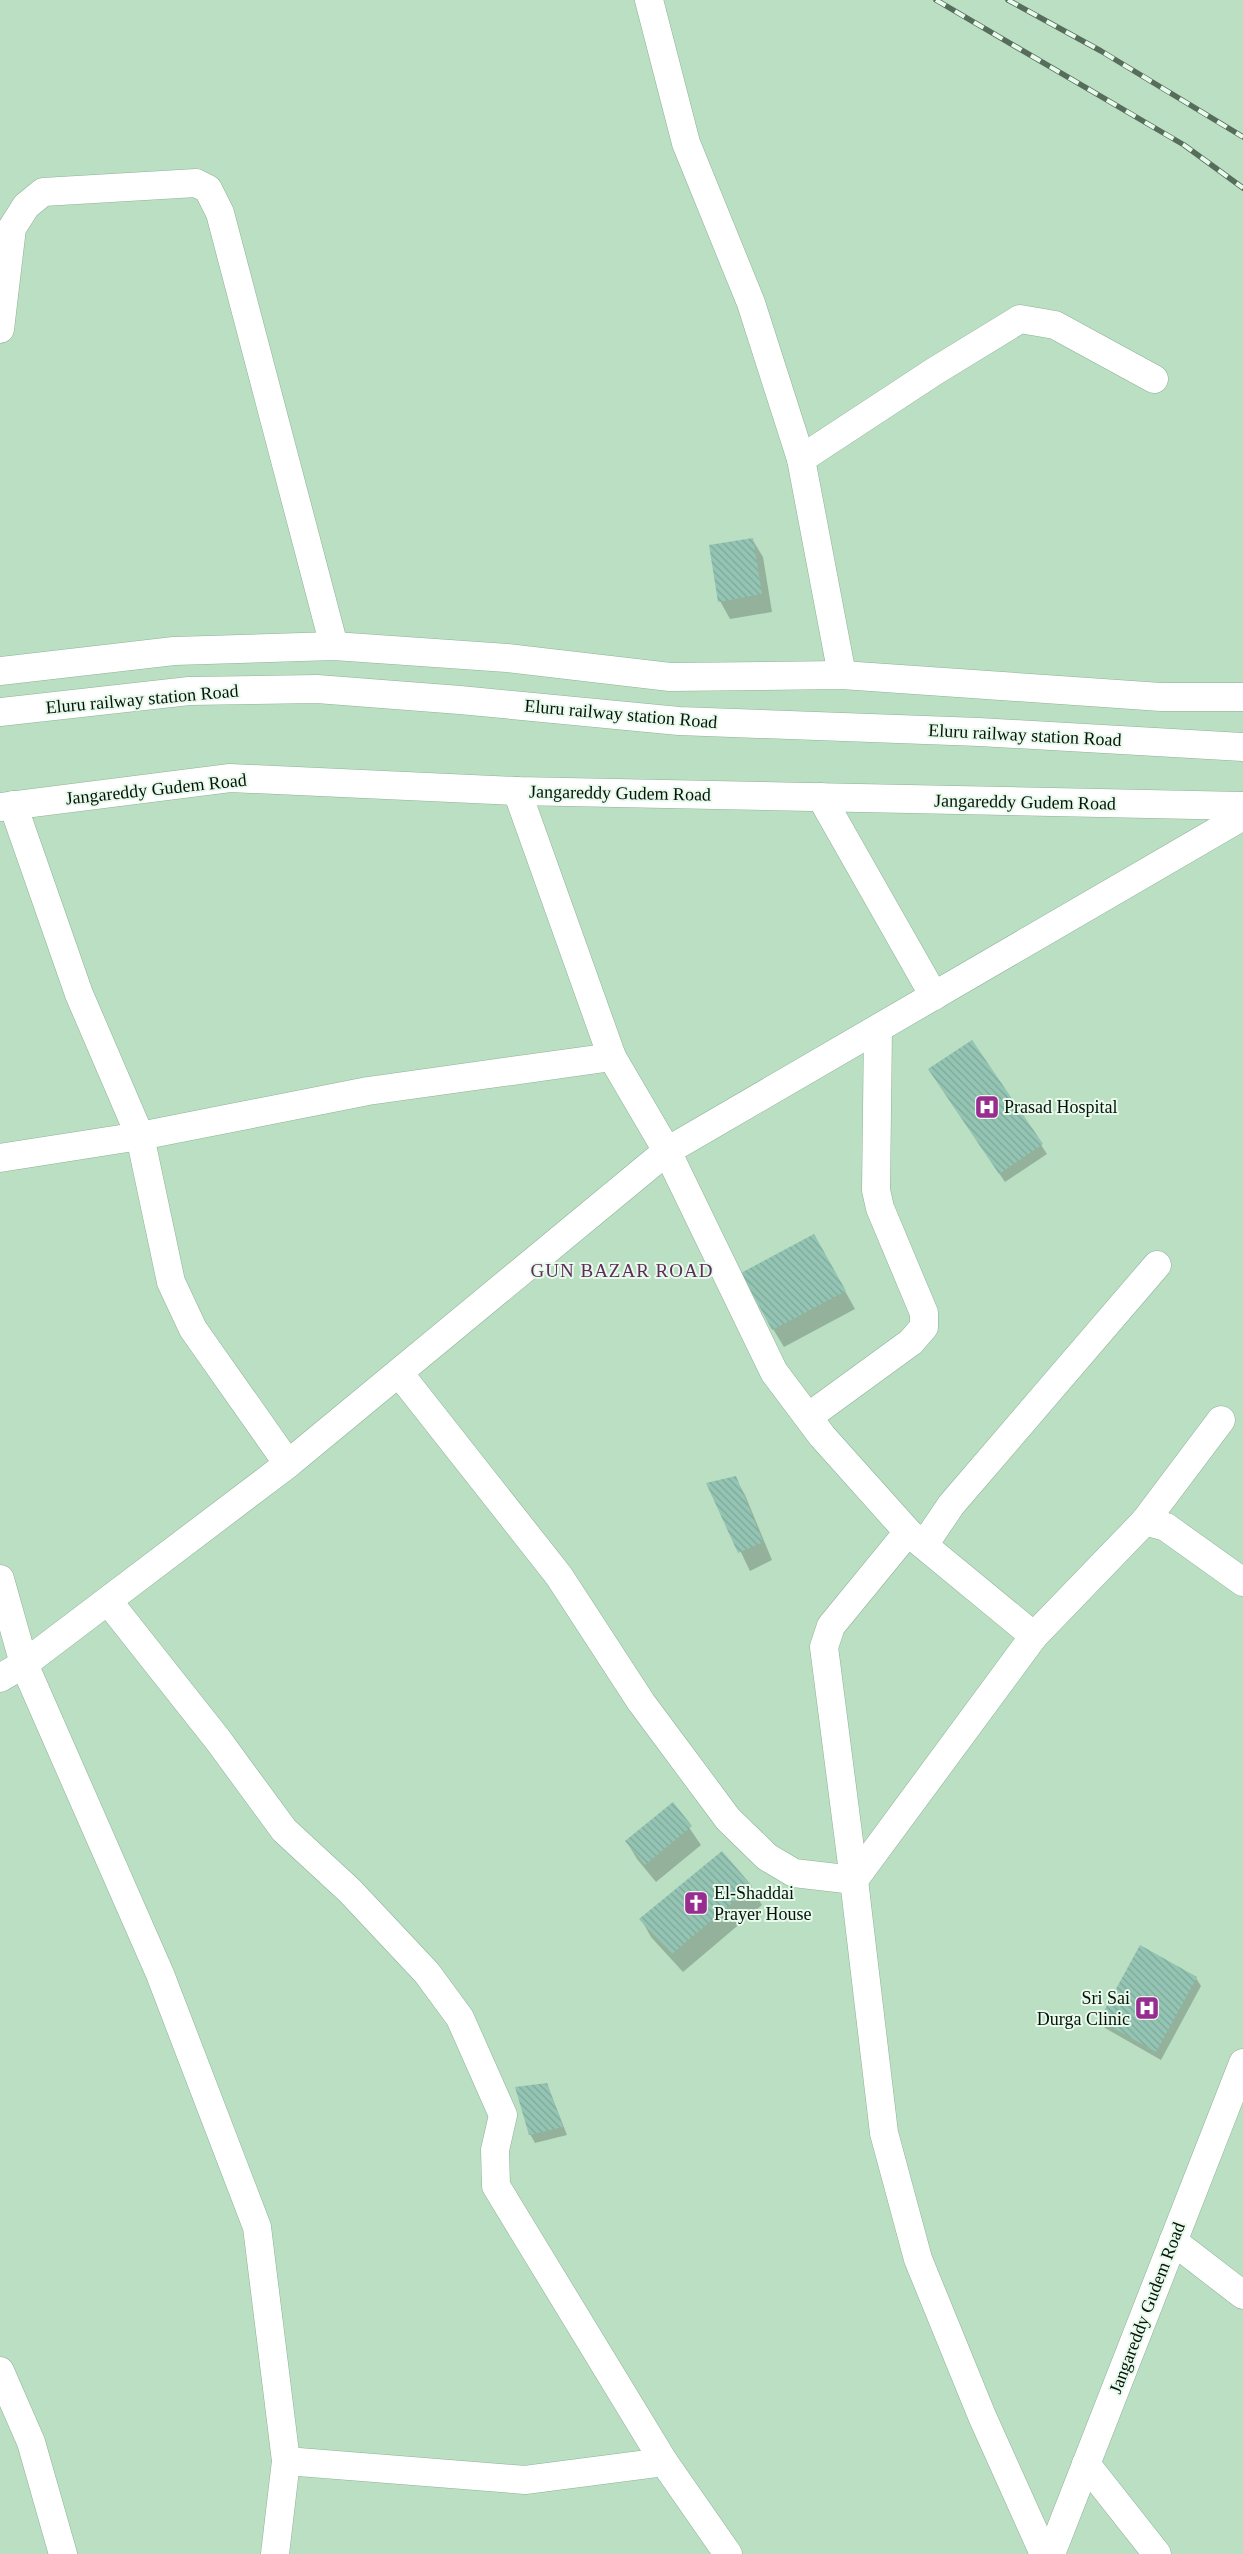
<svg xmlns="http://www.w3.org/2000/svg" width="1243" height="2554" viewBox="0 0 1243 2554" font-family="Georgia,serif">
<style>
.shadow{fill:#0003}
.building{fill:url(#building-back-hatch)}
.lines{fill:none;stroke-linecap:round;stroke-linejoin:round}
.street-casing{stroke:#8eb296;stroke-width:29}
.secondary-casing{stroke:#8eb296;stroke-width:29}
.primary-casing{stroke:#8eb296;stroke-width:29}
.street{stroke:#fff;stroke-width:28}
.secondary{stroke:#fff;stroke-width:28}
.primary{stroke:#fff;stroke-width:28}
.rail-casing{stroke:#566d5b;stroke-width:5.5}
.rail{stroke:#e8faec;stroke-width:4;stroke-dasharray:11;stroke-linecap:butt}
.labels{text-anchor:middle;stroke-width:4;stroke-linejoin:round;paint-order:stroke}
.street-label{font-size:18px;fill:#061309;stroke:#e8faec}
.poi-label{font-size:18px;fill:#061309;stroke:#e8faec;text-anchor:start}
.neighbourhood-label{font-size:19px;letter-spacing:1px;fill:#5f2b59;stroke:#e8faec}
</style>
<defs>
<pattern id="building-back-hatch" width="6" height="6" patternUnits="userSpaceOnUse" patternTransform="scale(1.25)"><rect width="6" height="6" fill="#94c4b3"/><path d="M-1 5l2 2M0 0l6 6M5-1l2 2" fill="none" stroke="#7ea899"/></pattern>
</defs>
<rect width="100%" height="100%" fill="#badfc2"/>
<g class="shadow">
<path d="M 752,539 L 763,557 L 772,612 L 730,619 L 720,601 Z"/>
<path d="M 972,1041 L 1047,1154 L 1005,1182 L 935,1078 Z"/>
<path d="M 824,1253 L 855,1309 L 784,1347 L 773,1329 Z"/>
<path d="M 735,1477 L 745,1495 L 772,1560 L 750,1571 L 708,1484 Z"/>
<path d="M 673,1804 L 701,1845 L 656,1882 L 637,1859 L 627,1842 Z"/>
<path d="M 722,1853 L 751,1887 L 762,1905 L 683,1972 L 651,1937 L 641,1919 Z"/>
<path d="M 1196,1978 L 1201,1986 L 1161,2060 L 1105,2028 L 1100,2020 Z"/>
<path d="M 547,2084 L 567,2135 L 535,2143 L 530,2134 Z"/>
</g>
<g class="building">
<path d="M 753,538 L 762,594 L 718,602 L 709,545 Z"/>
<path d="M 972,1040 L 1043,1144 L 999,1174 L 928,1069 Z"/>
<path d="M 814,1234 L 846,1291 L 772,1330 L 741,1273 Z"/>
<path d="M 736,1476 L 763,1542 L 738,1553 L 706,1483 Z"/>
<path d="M 673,1802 L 692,1826 L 645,1865 L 625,1841 Z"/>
<path d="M 722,1851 L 752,1886 L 672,1954 L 639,1919 Z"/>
<path d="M 1140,1945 L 1197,1977 L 1156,2052 L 1099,2020 Z"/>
<path d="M 547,2083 L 563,2127 L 529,2135 L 515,2087 Z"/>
</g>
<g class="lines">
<defs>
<g id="street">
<path d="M 649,0 L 686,143 L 751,303 L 801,459"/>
<path d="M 0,329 L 12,228 L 26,206 L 43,192 L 196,183 L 208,189 L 220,213 L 334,646"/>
<path d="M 0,671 L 174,651 L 334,646 L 507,658 L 670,677 L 842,675 L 1161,697 L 1243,697"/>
<path d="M 842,675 L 801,459 L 935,371 L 1020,319 L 1055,325 L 1154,379"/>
<path d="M 821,797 L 934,996"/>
<path d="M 0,1158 L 140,1136 L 368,1091 L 612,1057"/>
<path d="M 399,1373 L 559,1576 L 641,1702 L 728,1819 L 767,1857 L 794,1873 L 854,1880 L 824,1647 L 831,1626 L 908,1532 L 822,1436 L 774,1372 L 667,1151 L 1243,816"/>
<path d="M 808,1417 L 911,1342 L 924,1327 L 924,1313 L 880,1208 L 876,1190 L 878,1029"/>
<path d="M 288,1464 L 667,1151 L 612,1057 L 517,791"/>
<path d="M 1145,1521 L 1221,1420"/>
<path d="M 910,1534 L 1034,1636"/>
<path d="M 924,1545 L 951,1505 L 1157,1265"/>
<path d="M 0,1579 L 24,1664 L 160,1974 L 257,2227 L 286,2461 L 275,2554"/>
<path d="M 108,1601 L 218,1740 L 284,1830 L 350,1891 L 427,1973 L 460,2018 L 503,2115 L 495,2150 L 496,2186 L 664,2462 L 525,2480 L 286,2461"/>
<path d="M 0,1678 L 24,1664 L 288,1464 L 193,1329 L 171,1282 L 140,1136 L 79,994 L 13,805"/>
<path d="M 1173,2241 L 1243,2295"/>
<path d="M 0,2371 L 31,2442 L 63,2554"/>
<path d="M 664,2462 L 728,2554"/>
<path d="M 1086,2464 L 1157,2554"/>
<path d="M 1044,2554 L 982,2416 L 918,2259 L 884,2133 L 854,1880 L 1034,1636 L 1145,1521 L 1166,1527 L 1243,1582"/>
</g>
<g id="secondary">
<path d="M 0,807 L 230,778 L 517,791 L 1243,806"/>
<path d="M 1051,2554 L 1243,2063"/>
</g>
<path id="primary" d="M 0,712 L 189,691 L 317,689 L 460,700 L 679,721 L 979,732 L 1243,747"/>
</defs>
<use href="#street" class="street-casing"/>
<use href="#secondary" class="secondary-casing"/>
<use href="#primary" class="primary-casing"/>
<use href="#street" class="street"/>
<use href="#secondary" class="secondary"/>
<use href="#primary" class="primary"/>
<defs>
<g id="rail">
<path d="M 936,0 L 1184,145 L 1243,188"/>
<path d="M 1008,0 L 1101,51 L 1243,137"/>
</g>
</defs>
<use href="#rail" class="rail-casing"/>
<use href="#rail" class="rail"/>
</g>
<defs>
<symbol id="hospital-square" viewBox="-11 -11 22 22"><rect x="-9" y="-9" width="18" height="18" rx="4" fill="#982d8f" stroke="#e8faec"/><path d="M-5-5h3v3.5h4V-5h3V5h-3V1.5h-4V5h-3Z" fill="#fff"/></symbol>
<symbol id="church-square" viewBox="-11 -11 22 22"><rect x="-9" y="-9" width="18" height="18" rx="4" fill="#982d8f" stroke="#e8faec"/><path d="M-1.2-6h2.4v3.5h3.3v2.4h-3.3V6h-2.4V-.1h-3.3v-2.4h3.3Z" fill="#fff"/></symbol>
</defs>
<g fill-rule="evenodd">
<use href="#hospital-square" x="973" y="1093" width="28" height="28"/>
<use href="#church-square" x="682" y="1889" width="28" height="28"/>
<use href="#hospital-square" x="1133" y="1994" width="28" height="28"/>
</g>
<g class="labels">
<g class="street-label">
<text transform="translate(142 699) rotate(-5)" y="6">Eluru railway station Road</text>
<text transform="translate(621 714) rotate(5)" y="6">Eluru railway station Road</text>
<text transform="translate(1025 735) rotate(3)" y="6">Eluru railway station Road</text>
<text transform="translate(156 789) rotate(-6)" y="6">Jangareddy Gudem Road</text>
<text transform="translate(620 793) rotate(1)" y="6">Jangareddy Gudem Road</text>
<text transform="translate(1025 802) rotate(1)" y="6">Jangareddy Gudem Road</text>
<text transform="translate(1147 2308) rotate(-69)" y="6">Jangareddy Gudem Road</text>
</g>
<g class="poi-label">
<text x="1004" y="1113">Prasad Hospital</text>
<text x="714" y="1899">El-Shaddai<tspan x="714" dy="21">Prayer House</tspan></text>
<text x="1130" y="2004" text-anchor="end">Sri Sai<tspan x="1130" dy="21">Durga Clinic</tspan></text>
</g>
<g class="neighbourhood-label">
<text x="622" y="1277">GUN BAZAR ROAD</text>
</g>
</g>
</svg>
